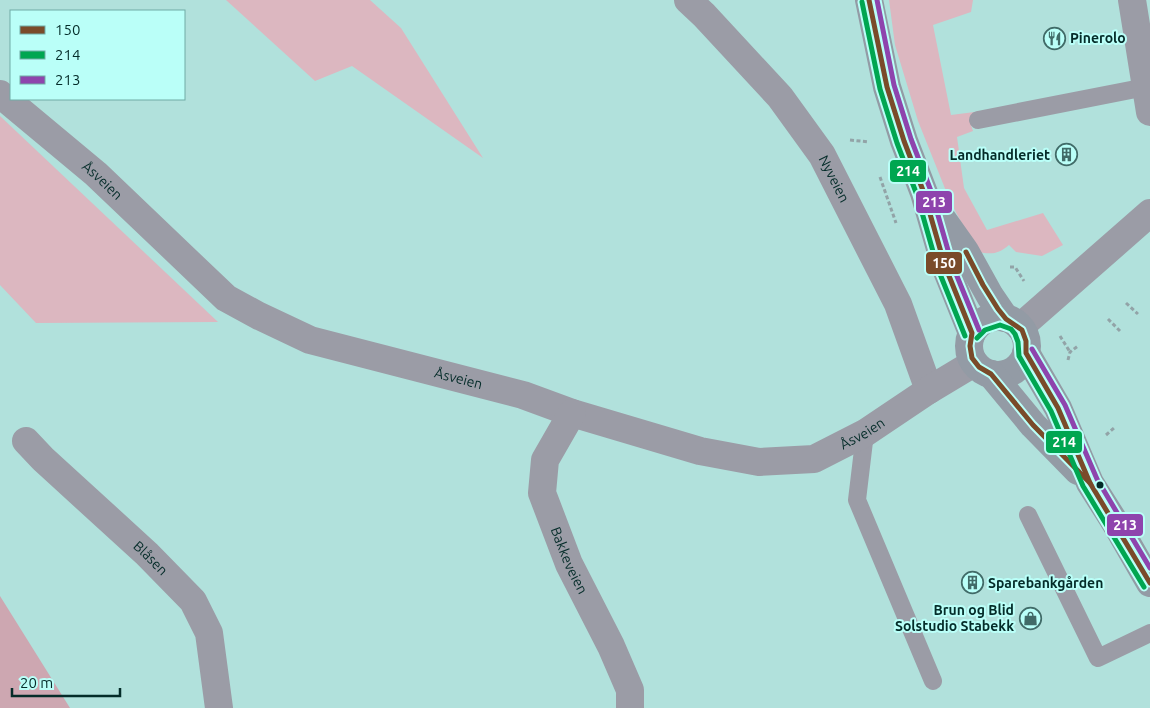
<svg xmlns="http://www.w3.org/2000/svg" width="1150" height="708" viewBox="0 0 1150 708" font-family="Ubuntu,sans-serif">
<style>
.green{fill:#dcb7c0}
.forest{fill:#cda7b1}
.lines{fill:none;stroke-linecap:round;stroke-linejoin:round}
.path{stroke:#92a3a7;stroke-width:3;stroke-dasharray:4 2.5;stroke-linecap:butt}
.service{stroke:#9b9ca6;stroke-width:18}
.minor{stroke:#9b9ca6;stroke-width:28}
.secondary{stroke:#939ba5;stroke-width:28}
.bus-1-casing{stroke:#bafff8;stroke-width:9}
.bus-2-casing{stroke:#bafff8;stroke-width:9}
.bus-3-casing{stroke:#bafff8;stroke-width:9}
.bus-1{stroke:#7a4b2a;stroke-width:5}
.bus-2{stroke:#00a651;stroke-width:5}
.bus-3{stroke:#8e44ad;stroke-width:5}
.bus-dot{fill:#042c29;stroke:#bafff8;stroke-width:2}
.labels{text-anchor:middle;stroke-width:4;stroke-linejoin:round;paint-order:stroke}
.poi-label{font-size:14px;font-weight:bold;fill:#042c29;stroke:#bafff8;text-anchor:start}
.street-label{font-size:14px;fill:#042c29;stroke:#bafff8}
.line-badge{stroke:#bafff8;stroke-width:2}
.badge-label{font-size:14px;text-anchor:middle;font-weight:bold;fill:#fff}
</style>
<rect width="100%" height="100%" fill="#b1e1dc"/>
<g class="green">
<path d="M 226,0 L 370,0 L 401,28 L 483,158 L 352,66 L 315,81 Z"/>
<path d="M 889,0 L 973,0 L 971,12 L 933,25 L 951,115 L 990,110 L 971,125 L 973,131 L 957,137 L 964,188 L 987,230 L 1043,213 L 1063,245 L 1042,256 L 1016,252 L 1009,245 C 997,255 992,254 977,252 L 950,201 L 918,121 L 895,45 Z"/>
<path d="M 0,116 L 218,322 L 36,323 L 0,285 Z"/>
</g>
<path class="forest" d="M 0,596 L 70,708 L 0,708 Z"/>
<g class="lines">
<g class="path">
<path d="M 850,140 L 869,142"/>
<path d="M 880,177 L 896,223"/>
<path d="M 1010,267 L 1015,267 L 1024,281"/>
<path d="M 1126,303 L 1138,314"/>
<path d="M 1108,319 L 1120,331"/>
<path d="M 1060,336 L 1070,352"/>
<path d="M 1068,360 L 1070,352 L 1078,346"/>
<path d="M 1106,435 L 1114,428"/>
</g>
<g class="service">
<path d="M 978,120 L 1146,87"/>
<path d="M 865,433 L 857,500 L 933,681"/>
<path d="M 1028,515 L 1098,658 L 1150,633"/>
</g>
<g class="minor">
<path id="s1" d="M 688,0 L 704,15 L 780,97 L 822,155 L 898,304 L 929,390"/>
<path d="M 1132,0 L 1150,112"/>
<path id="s2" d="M 0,94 L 96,174 L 226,298 L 259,316 L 310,340 L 523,395 L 572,413 L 700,451 L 759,462 L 814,459 L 865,433 L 929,390 L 974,363"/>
<path d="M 1020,327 L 1150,213"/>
<path id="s3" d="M 572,413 L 545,460 L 542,493 L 569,564 L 611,646 L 630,690 L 630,708"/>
<path id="s4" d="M 26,441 L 43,459 L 147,554 L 193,601 L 209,633 L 219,708"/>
</g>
<g class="secondary">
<path d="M 869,0 L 887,87 L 904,141 L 924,193 L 945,266 L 972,333"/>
<path d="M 936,210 L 965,251 L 990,296 L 1005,318"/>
<circle cx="998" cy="346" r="29"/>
<path d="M 1026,353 L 1058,408 L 1090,483 L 1116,524 L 1150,583"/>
<path d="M 991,374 L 1033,425 L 1078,471"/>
</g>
<defs>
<g id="bus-1">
<path d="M 869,0 L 887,87 L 904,141 L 924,193 L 945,266 L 972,333 L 970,346 L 972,358 L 979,367 L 991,374 L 1033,425 L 1090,483"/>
<path d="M 966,252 L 983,285 L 998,309 L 1006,319 L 1022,330 L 1026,341 L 1026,353 L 1058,408 L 1090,483 L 1150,583"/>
</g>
<g id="bus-2">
<path d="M 862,2 L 880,89 L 897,143 L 917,195 L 938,269 L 965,336"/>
<path d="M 977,338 L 985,330 L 1000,325 L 1011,329 L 1015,334 L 1018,342 L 1019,356 L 1051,411 L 1083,486 L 1144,587"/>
</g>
<g id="bus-3">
<path d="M 877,0 L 894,85 L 911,139 L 931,191 L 952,264 L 979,330"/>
<path d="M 1032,349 L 1065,405 L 1097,479 L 1150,568"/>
</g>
</defs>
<use href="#bus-1" class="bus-1-casing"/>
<use href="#bus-2" class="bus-2-casing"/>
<use href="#bus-3" class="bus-3-casing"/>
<use href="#bus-1" class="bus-1"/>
<use href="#bus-2" class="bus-2"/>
<use href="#bus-3" class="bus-3"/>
</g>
<defs>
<symbol id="restaurant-ring" viewBox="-11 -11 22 22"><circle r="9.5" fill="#bafff8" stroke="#416b68" stroke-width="1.5"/><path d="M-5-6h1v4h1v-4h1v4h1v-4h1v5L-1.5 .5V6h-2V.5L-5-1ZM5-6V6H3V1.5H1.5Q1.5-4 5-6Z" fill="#416b68"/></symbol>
<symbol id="building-ring" viewBox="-11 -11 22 22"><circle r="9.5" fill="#bafff8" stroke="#416b68" stroke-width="1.5"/><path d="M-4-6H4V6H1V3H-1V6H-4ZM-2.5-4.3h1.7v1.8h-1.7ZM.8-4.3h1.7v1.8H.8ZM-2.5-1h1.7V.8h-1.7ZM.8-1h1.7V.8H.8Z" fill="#416b68"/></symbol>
<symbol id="shop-ring" viewBox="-11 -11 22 22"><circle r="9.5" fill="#bafff8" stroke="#416b68" stroke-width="1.5"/><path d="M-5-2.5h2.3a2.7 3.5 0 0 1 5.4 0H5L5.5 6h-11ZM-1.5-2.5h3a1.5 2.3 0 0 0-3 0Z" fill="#416b68"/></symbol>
</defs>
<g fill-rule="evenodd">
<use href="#restaurant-ring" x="1042" y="26" width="25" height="25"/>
<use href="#building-ring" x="1054" y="142" width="25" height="25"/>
<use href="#building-ring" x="960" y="570" width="25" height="25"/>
<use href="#shop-ring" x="1018" y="606" width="25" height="25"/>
</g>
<circle class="bus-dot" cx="1100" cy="485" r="4.5"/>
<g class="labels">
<g class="poi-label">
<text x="1070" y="43">Pinerolo</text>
<text x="1050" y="160" text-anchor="end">Landhandleriet</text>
<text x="988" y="588">Sparebankgården</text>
<text x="1014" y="615" text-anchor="end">Brun og Blid<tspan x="1014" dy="16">Solstudio Stabekk</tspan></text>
</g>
<g class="street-label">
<text dy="5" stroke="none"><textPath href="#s1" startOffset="232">Nyveien</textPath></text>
<text dy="5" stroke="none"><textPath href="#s2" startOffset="134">Åsveien</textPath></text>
<text dy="5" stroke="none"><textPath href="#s2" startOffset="552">Åsveien</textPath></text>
<text dy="5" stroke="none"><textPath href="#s2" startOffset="974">Åsveien</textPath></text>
<text dy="5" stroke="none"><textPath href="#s4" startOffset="171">Blåsen</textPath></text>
<text dy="5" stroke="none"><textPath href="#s3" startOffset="160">Bakkeveien</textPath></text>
</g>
</g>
<g class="line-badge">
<rect x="889" y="159" width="38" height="24" rx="5" fill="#00a651"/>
<rect x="915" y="190" width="38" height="24" rx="5" fill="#8e44ad"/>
<rect x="925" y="251" width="38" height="24" rx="5" fill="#7a4b2a"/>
<rect x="1045" y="430" width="38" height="24" rx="5" fill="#00a651"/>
<rect x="1106" y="513" width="38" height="24" rx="5" fill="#8e44ad"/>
</g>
<g class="badge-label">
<text x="908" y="176">214</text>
<text x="934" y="207">213</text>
<text x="944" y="268">150</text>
<text x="1064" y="447">214</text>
<text x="1125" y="530">213</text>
</g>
<rect x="10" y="10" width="175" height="90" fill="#bafff8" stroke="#71aba5"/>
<rect x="20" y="26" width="25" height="8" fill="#7a4b2a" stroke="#71aba5"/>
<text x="55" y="35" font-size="15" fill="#042c29">150</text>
<rect x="20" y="51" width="25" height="8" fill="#00a651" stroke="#71aba5"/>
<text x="55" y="60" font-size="15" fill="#042c29">214</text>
<rect x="20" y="76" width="25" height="8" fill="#8e44ad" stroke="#71aba5"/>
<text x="55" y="85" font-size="15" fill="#042c29">213</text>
<path d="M12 688v8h108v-8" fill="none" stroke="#042c29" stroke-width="2.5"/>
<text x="20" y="688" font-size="15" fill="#042c29" stroke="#bafff8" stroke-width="4" paint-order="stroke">20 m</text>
</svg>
